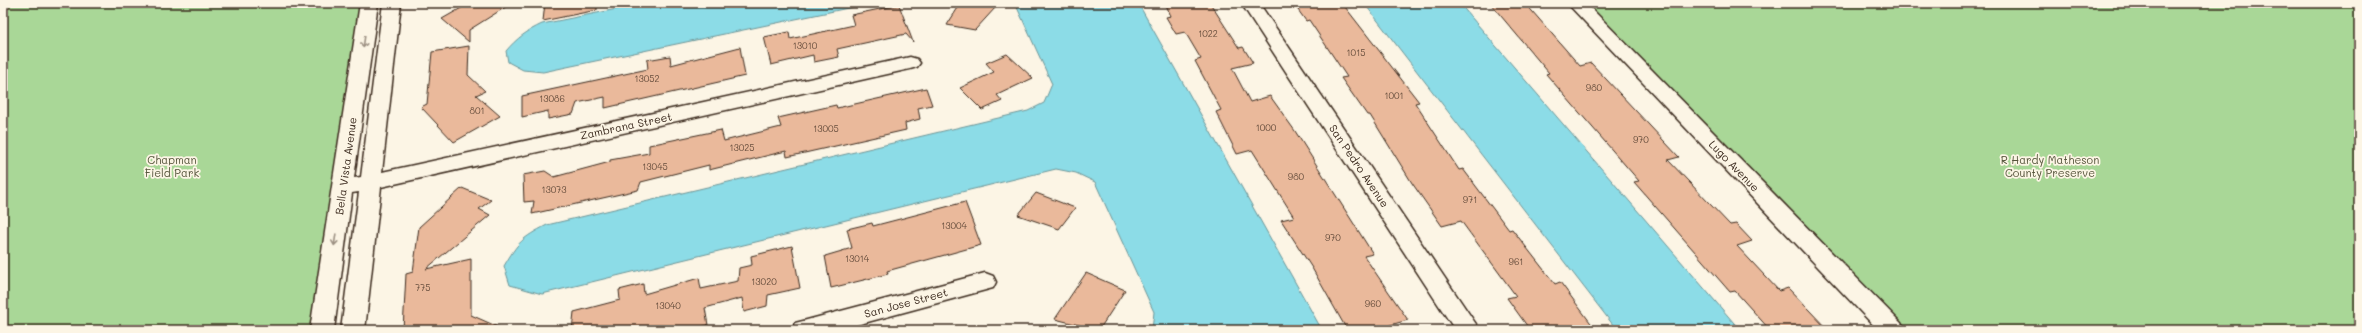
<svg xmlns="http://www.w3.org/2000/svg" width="2362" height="333" viewBox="0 0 2362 333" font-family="Mali,sans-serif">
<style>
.green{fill:#a9d797;stroke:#72805a}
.water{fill:#8cdce7;stroke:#6c9597}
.building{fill:#eab99b;stroke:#3b2a1e}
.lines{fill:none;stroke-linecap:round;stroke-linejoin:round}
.minor-casing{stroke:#3b2a1e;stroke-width:3}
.minor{fill:#fcf5e5;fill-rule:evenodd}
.oneway{stroke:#9c9082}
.labels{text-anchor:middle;stroke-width:3.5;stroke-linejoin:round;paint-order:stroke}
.number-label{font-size:9px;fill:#674e3d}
.street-label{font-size:11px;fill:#3b2a1e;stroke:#fcf5e5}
.park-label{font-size:11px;fill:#56553c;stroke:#fcf5e5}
</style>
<rect width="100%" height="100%" fill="#fcf5e5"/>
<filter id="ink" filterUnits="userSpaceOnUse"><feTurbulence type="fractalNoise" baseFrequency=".025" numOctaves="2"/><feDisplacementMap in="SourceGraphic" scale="8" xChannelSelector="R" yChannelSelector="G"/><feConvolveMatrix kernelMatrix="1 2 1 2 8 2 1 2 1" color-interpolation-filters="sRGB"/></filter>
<g filter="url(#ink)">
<g class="green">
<path d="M 3,3 L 366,3 L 315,330 L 3,330 Z"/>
<path d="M 1585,3 L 2359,3 L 2359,330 L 1898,330 Z"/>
</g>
<g class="water">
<path d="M 647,3 L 872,3 L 543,72 L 523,70 L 508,62 L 506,51 C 517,38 527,31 542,24 Z"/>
<path d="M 1015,3 L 1138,3 L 1322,330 L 1152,330 L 1154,312 L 1095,182 L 1076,173 L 1056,169 L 542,294 L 510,285 L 504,266 C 518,242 522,238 547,225 L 1028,111 L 1044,103 L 1052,84 Z"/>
<path d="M 1364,3 L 1459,3 L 1740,330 L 1617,330 Z"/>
</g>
<g class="building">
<path d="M 470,3 L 512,3 L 469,30 L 469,42 L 442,19 Z"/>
<path d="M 545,3 L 597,3 L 597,10 L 543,21 Z"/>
<path d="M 961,3 L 972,3 L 996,7 L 975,30 L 947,25 Z"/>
<path d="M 1165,3 L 1210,3 L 1239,48 L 1243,47 L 1253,63 L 1232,68 L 1250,102 L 1270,96 L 1295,131 L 1373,254 L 1364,256 L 1408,320 L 1373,330 L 1347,330 L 1312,268 L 1281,220 L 1294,217 L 1252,150 L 1237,154 L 1216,112 L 1221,110 L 1195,61 L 1201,59 L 1185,32 L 1176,34 L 1166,17 L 1171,16 Z"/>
<path d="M 1293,3 L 1342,3 L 1419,102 L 1415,103 L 1459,170 L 1463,169 L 1509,230 L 1512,229 L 1555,284 L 1560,282 L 1596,330 L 1530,330 L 1507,298 L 1516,296 L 1461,221 L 1442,226 L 1412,183 L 1370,115 L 1367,115 L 1341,78 L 1347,77 L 1309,20 L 1306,21 Z"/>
<path d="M 1490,3 L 1525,3 L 1580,66 L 1591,63 L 1679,157 L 1668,160 L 1730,225 L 1736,224 L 1752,241 L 1737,246 L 1779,291 L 1788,288 L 1828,330 L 1770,330 L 1735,291 L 1730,292 L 1634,182 L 1639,181 L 1546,74 L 1549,73 Z"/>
<path d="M 899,5 L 913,42 L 906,34 L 837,49 L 839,57 L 814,62 L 813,55 L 771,65 L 764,37 L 789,32 L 790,39 L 854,25 L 851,15 Z"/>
<path d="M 469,46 L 468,75 L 485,91 L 476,95 L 500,116 L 454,142 L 421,107 L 427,104 L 432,52 Z"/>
<path d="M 740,47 L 745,76 L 605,108 L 605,97 L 577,103 L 573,114 L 548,119 L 548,111 L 522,117 L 522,96 L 648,69 L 647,60 L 670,56 L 671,65 Z"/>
<path d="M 1007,54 L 1033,78 L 997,95 L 1002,101 L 982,110 L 960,88 L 994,72 L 986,63 Z"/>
<path d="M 926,88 L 932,105 L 918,108 L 920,119 L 905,123 L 906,130 L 787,157 L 786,151 L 709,170 L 709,165 L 641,182 L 638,190 L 532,214 L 534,201 L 524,202 L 523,175 L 545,171 L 554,177 L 610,162 L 610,160 L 649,153 L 649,145 L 721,130 L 724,141 L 781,127 L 778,118 L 836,105 L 837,108 Z"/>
<path d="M 462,188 L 491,200 L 479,209 L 490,215 L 426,269 L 471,259 L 471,315 L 505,330 L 403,330 L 406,274 L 413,272 L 419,227 Z"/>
<path d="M 1036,193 L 1075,208 L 1059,229 L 1018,215 Z"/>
<path d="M 965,202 L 981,245 L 887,271 L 888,274 L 831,288 L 825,256 L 852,248 L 847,229 L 872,223 L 873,226 Z"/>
<path d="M 792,246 L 800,288 L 768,295 L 767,306 L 744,312 L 742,298 L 705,308 L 708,325 L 690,330 L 572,330 L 574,312 L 620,300 L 619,290 L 643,284 L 644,294 L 699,278 L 701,289 L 738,281 L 739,268 L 752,265 L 751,256 Z"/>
<path d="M 1086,273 L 1125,290 L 1099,330 L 1055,319 Z"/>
</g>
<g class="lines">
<defs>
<g id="minor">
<path d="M 360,3 L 378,3 L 354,178 L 361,177 L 383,3 L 401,3 L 382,172 L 910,57 L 917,59 L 920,63 L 917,67 L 910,69 L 381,187 L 365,330 L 341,330 L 359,192 L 352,193 L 334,330 L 310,330 Z"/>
<path d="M 1241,3 L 1259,3 L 1480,330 L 1455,330 Z"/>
<path d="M 1567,3 L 1586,3 L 1901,323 L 1905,330 L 1878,330 Z"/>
<path d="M 985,273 L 993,276 L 996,282 L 993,288 L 838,330 L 791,330 L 795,323 L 803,321 Z"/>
</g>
</defs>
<use href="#minor" class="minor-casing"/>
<use href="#minor" class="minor"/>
</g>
<defs><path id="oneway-shaft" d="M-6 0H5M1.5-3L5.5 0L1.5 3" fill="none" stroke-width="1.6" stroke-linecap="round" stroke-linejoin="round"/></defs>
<g class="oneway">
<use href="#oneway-shaft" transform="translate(364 42) rotate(98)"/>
<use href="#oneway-shaft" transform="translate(335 240) rotate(98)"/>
</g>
</g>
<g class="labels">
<g class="number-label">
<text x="1208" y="37">1022</text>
<text x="805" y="49">13010</text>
<text x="1356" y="56">1015</text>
<text x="647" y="82">13052</text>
<text x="1594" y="91">980</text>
<text x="1394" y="99">1001</text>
<text x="552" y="102">13086</text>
<text x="477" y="114">801</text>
<text x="1266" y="131">1000</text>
<text x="826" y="132">13005</text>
<text x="1641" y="143">970</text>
<text x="742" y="151">13025</text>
<text x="655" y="170">13045</text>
<text x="1296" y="180">980</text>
<text x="554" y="193">13073</text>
<text x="1470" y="203">971</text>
<text x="954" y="229">13004</text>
<text x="1333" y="241">970</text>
<text x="857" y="262">13014</text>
<text x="1516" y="265">961</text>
<text x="764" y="285">13020</text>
<text x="423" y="291">775</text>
<text x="1373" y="307">960</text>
<text x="668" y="309">13040</text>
</g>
<g class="street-label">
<text transform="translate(626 126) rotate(-12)" y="4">Zambrana Street</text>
<text transform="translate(346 166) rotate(-82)" y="4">Bella Vista Avenue</text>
<text transform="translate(1359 166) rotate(56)" y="4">San Pedro Avenue</text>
<text transform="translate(1734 166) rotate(46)" y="4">Lugo Avenue</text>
<text transform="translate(906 303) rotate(-15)" y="4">San Jose Street</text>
</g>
<g class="park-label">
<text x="172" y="164">Chapman<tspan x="172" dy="13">Field Park</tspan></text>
<text x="2050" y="164">R Hardy Matheson<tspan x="2050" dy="13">County Preserve</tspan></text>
</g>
</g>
<rect width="2362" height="333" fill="none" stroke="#fcf5e5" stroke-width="16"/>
<rect x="8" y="8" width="2346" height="317" fill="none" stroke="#3b2a1e" stroke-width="1.5" filter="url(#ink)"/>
</svg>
